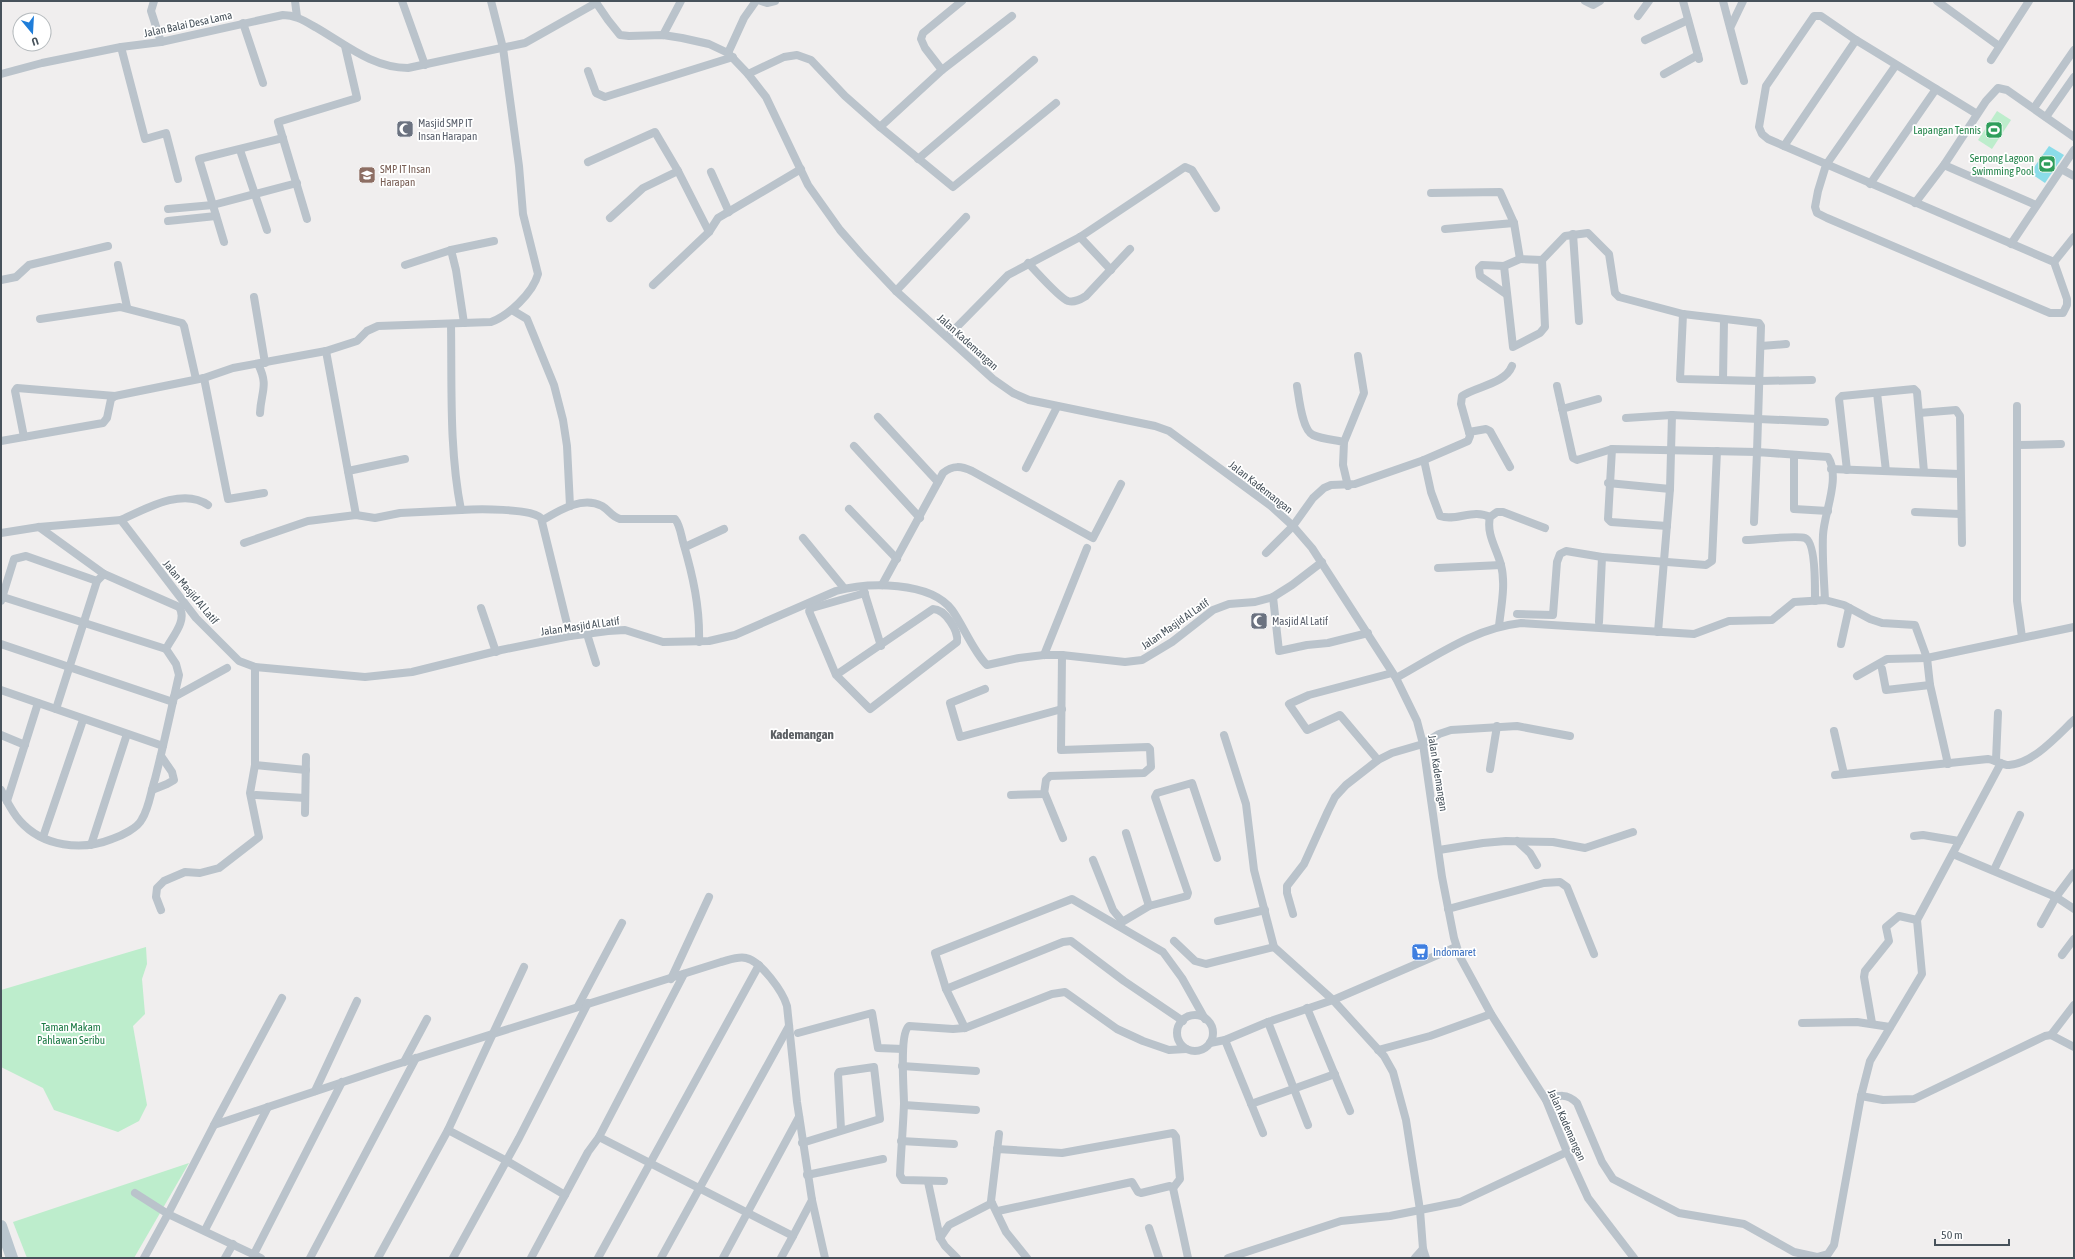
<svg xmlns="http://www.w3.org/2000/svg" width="2075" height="1259" viewBox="0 0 2075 1259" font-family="'Asap Condensed',sans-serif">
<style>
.green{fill:#bdedcc}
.water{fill:#8bdce9}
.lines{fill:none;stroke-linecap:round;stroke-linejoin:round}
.minor{stroke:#bac3cb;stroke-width:8}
.secondary{stroke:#bac6cf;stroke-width:12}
.labels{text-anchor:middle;stroke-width:3.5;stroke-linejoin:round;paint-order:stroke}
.street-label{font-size:11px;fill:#47525b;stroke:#fff}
.worship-label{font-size:11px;fill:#5b616d;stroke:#fff;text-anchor:start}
.leisure-label{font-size:11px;fill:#27864d;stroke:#fff;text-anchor:end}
.education-label{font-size:11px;fill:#785e54;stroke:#fff;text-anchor:start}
.shop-label{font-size:11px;fill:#366cbe;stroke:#fff;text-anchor:start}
.park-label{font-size:11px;fill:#1a7943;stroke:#fff}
.quarter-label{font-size:13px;font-weight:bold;fill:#5b5f63;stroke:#fff}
</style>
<rect width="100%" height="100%" fill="#f0eeee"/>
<g class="green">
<path d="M 1997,111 L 2011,120 L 1992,149 L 1978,140 Z"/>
<path d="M 146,947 L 147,964 L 142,979 L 145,1014 L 133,1026 L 147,1105 L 139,1121 L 118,1132 L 54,1110 L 43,1088 L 1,1067 L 1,990 Z"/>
<path d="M 189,1163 L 134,1258 L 27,1258 L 13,1222 Z"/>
</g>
<path class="water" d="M 2049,146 L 2064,155 L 2045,183 L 2030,173 Z"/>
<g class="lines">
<g class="minor">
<path d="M 154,1 L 151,11 L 161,42"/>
<path d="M 295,1 L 297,17"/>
<path d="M 402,1 L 425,65"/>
<path d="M 595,1 L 608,20 L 620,35 L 629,36 L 663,35 L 682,38 L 709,44 L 728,53 L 748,74 L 766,97 L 808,185 L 840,230 L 861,254 L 896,291 L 993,379 L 1013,393 L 1029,400 L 1155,426 L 1169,431 L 1271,506 L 1293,526 L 1312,548 L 1396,678 L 1417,721 L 1423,744 L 1442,877 L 1454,938 L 1460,957 L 1491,1014 L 1546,1100 L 1567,1152 L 1588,1198 L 1634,1258"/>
<path d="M 761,1 L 767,3 L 775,1"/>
<path d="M 1585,1 L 1593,5 L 1600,1"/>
<path d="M 1683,1 L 1699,59"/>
<path d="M 1723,1 L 1744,81"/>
<path d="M 1937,1 L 1999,46"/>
<path d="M 1638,16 L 1649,1"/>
<path d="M 243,23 L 263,83"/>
<path d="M 1731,26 L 1743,1"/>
<path d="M 663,35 L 681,1"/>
<path d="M 1645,40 L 1688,20"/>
<path d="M 121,47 L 145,139 L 166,133 L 178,179"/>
<path d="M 728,53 L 744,18 L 756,1"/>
<path d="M 1991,60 L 2029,1"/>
<path d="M 1896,65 L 1826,165 L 1818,191 L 1815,207 L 1817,213 L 1827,218 L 2050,313 L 2063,313 L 2067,305 L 2067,299 L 2054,262 L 1768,139 L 1762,134 L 1759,127 L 1766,86 L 1814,16 L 1821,16 L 1856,40 L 1977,114"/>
<path d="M 942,70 L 925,48 L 921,39 L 923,33 L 962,1"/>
<path d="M 588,71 L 596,93 L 605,97 L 733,57"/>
<path d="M 1,74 L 42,63 L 121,47 L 161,42 L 283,15 C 296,15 306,22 317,28 C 346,45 373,68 408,68 L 525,43 L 596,3"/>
<path d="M 748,74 L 784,57 L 797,55 L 811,60 L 845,96 L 880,127 L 953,187 L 1056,103"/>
<path d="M 1664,74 L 1698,55"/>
<path d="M 2034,108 L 2074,50"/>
<path d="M 2046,117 L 2074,77"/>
<path d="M 880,127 L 942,70 L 1012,16"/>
<path d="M 1784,146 L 1856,40"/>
<path d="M 240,150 L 267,230"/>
<path d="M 918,159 L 1034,60"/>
<path d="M 588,162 L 655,132 L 678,171 L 709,232"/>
<path d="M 1944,165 L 2036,205"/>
<path d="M 2061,169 L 2074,176"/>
<path d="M 711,172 L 729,212"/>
<path d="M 1870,184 L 1936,89"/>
<path d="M 1431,193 L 1500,192 L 1514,223 L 1520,259 L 1542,260 L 1565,236 L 1588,233 L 1609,254 L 1615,293 L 1619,297 L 1683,314 L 1759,323 L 1761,326 L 1757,452 L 1612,449 L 1608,519 L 1611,522 L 1667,526"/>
<path d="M 1915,203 L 1944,165 L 1986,101 L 1998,88 L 2007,90 L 2074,137"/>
<path d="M 168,209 L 213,205 L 297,183"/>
<path d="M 610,218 L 643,188 L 678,171"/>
<path d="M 307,219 L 278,122 L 357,98 L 345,46"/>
<path d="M 168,221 L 216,216"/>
<path d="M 1445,229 L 1514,223"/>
<path d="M 1573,234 L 1579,321"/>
<path d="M 1080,237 L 1111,270"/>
<path d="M 224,242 L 199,159 L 283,138"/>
<path d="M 2011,244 L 2074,150"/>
<path d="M 451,250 L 494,241"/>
<path d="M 2054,262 L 2074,237"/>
<path d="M 1028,263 C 1036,271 1059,298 1068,301 C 1075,303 1081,299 1086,296 L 1130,249"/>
<path d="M 118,265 L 127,307"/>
<path d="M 405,265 L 451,250 L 456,270 L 464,323"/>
<path d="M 1504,266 L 1513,347 L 1540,333 L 1545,327 L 1542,260"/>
<path d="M 1,280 L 16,277 L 29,265 L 108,246"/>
<path d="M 653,285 L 709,232 L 718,218 L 801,169"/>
<path d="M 896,291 L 966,217"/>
<path d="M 1506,294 L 1480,276 L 1479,268 L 1482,265 L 1504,266 L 1520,259"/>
<path d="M 254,297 L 265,363"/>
<path d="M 512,310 L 527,319 L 554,385 L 563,420 L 567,446 L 570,506"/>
<path d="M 1683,314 L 1680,379 L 1760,381 L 1812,380"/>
<path d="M 40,319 L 120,307 L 182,323 L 184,326 L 196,379"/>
<path d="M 451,324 C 452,386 449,449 461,510 C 476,509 531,508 541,518 L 570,636"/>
<path d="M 947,337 L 1008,275 L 1080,237 L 1185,167 L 1192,170 L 1216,208"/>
<path d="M 1761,346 L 1786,344"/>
<path d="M 326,351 L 356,515"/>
<path d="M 258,364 C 269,386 261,391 260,413"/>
<path d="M 204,378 L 228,499 L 264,493"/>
<path d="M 1723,380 L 1724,320"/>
<path d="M 1297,386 C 1299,398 1302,430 1313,435 C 1322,439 1335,440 1344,442 L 1343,465 L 1348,486"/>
<path d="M 1557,386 L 1573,458 L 1577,460 L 1612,449"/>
<path d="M 1877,393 L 1886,471"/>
<path d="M 2017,406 L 2017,601 L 2022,637"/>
<path d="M 1562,409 L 1598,399"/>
<path d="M 1919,413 L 1956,410 L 1960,416 L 1962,543"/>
<path d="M 878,417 L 938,482"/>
<path d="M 1626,418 L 1672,415"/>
<path d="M 1469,432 L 1486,429 L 1490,431 L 1510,467"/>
<path d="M 24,437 L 15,391 L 17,388 L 115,396"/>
<path d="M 1,441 L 103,423 L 107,418 L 111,399 L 115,396 L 204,378 L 233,368 L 326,351 L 357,341 L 367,331 L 378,326 L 491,322 C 508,316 533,293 538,274 L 523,214 L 519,166 L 503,48 L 491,1"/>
<path d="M 1344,442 L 1364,393 L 1358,356"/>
<path d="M 2018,445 L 2061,444"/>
<path d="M 854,446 L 920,518"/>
<path d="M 1794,455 L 1794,509 L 1828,511"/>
<path d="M 1424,460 L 1431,492 L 1440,516 C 1456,522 1473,508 1490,517"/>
<path d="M 1026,468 L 1057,407"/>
<path d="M 1831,469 L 1960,474"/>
<path d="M 1847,470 L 1839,399 L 1842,396 L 1914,389 L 1917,392 L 1924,472"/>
<path d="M 348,471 L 405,459"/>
<path d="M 1608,483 L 1670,489"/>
<path d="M 849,509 L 897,559"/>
<path d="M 1915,512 L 1960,514"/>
<path d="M 121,520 C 145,509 183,487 208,505"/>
<path d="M 543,520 C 560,510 582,496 602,506 C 609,510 612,517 620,519 L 675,519 C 680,525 681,535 683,542 C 693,576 700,607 699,642"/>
<path d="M 1754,522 L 1757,452 L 1828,457 C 1841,478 1824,513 1823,535 C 1822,557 1824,579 1825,600"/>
<path d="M 1,533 L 39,527 L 121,520 L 196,618 L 239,661 L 255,667 L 365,677 L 412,672 L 501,650 L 570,636 L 608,631 L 625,630 L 663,642 L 709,641 L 735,635 L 836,591 C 868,582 930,581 952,610 C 963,625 974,653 987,665 L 1019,658 L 1044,655 L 1062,655 L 1125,662 L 1142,660 L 1172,642 L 1213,610 L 1229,604 L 1255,602 L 1273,597 L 1292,585 L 1322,562"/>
<path d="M 803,538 L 844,588"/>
<path d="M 1746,540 C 1758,540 1796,535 1805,538 C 1816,542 1815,590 1815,601"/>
<path d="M 244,543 L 308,521 L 356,515 L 375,518 L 400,513 L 461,510"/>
<path d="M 685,547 L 724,529"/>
<path d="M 1266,553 L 1293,526 L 1313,498 L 1324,488 L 1331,485 L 1355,484 L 1424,460 L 1468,441 L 1470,436 L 1461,404 L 1462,396 C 1477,386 1505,384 1512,366"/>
<path d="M 1438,568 L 1501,565"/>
<path d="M 882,585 L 943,473 C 953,465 961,466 972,471 L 1093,538 L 1121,484"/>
<path d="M 863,588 L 881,646"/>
<path d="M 3,597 L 166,649"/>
<path d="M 1273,597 L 1279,651 L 1307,645 L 1328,643 L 1368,633"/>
<path d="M 1,601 L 14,559 L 26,556 L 97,581"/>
<path d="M 481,608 L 496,652"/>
<path d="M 1517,614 L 1553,615 L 1557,562 L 1560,554 L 1566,551 L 1602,557 L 1706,565 L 1712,561 L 1717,451"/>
<path d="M 1599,622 L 1602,557"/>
<path d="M 1499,626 C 1501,607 1506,584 1501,565 C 1497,549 1486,534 1490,517 L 1497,512 L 1503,512 L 1545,528"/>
<path d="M 1658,632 L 1670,489 L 1672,415 L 1825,422"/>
<path d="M 587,634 L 596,663"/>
<path d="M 1,644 L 173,702"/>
<path d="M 1841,644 L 1849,608"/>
<path d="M 1044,655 L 1087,548"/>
<path d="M 1882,669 L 1886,690 L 1930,685"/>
<path d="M 836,675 L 933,609 C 945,609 959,631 957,642 L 870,709 L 836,675 L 809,611 L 812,608 L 865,593"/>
<path d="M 1857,676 L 1887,659 L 1927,658 L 2074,627"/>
<path d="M 1396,678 C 1436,656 1475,628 1521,623 L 1694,634 L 1729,621 L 1772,620 L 1794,602 L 1825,600 L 1844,605 L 1870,619 L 1882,623 L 1915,625 L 1927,658 L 1930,685 L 1948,764"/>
<path d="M 985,689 L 950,703 L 960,737 L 1062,709"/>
<path d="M 1,690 L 163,746"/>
<path d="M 174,697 L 227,668"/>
<path d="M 56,709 L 97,581 L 104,574"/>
<path d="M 1834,731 L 1844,774"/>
<path d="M 1,735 L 25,745"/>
<path d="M 1224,735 L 1246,804 L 1254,870 L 1274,947 L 1333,1000 L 1384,1056 L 1393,1072 L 1406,1120 L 1420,1210 L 1423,1249 L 1426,1258"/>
<path d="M 1378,760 L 1340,715 L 1307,730 L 1289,704 L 1309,695 L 1392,673"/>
<path d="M 1996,760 L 1998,713"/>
<path d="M 255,765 L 306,770"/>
<path d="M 1490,769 L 1497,726"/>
<path d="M 1835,775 L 1988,759 C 1995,760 2002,765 2009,765 C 2034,763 2057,736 2074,720"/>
<path d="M 1,790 C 7,801 12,812 20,821 C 43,847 82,851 112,839 C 121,836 138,828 142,819 C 149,808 151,791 155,779 C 164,744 171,710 179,675 L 176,664 L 166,649 C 172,637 188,620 179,607 L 104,574 L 39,527"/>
<path d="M 152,790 L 167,784 L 174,780 L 172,772 L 161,756"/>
<path d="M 1045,794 L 1063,838"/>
<path d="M 256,795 L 305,798"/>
<path d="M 1011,795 L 1044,794 L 1046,780 L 1050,776 L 1144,773 L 1151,767 L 1150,749 L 1148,747 L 1061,750 L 1062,655"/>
<path d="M 7,801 L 38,703"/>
<path d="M 305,813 L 306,757"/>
<path d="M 1126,833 L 1149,906"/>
<path d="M 1914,836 L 1923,835 L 1959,841"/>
<path d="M 43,837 L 83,720"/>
<path d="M 1517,841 L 1530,853 L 1537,865"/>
<path d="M 91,845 L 127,734"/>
<path d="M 1439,850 L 1483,843 L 1506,841 L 1553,842 L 1585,848 L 1633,832"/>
<path d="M 1953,854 L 2056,897 L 2074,909"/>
<path d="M 1093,860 L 1113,910 L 1122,921"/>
<path d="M 1994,870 L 2020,815"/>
<path d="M 1448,909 L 1544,883 L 1560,882 L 1567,887 L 1594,954"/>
<path d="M 161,910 L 156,897 L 157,888 L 164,881 L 185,872 L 200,873 L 219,868 L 259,837 L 250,793 L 255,765 L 255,667"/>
<path d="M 1293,914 L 1287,893 L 1287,886 L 1304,864 L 1328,811 L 1335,797 L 1346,785 L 1378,760 L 1392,753 L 1423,744 L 1439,734 L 1451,730 L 1517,726 L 1570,736"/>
<path d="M 1218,921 L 1265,910"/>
<path d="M 2041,924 L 2056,897 L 2074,873"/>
<path d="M 1117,925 L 1149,906 L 1187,896 L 1188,893 L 1155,797 L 1157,793 L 1192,783 L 1217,858"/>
<path d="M 1174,941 L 1195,961 L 1206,964 L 1274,947"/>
<path d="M 2062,955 L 2074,939"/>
<path d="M 671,979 L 709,897"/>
<path d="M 946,989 L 1063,942 L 1071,941 L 1124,981 L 1183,1021"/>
<path d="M 578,1006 L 622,923"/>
<path d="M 1307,1008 L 1350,1111"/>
<circle cx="1195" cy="1033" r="18"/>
<path d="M 1268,1022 L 1308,1125"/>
<path d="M 1802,1023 L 1857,1022 L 1890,1027"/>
<path d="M 1872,1023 L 1864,977 L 1865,971 L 1889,941 L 1886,927 L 1899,916 L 1917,920"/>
<path d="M 965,1028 L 946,989 L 935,953 L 1072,899 L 1163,952 L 1182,978 L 1205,1019"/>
<path d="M 798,1033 L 872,1013 L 878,1048 L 903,1049"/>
<path d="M 2051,1035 L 2074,1005"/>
<path d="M 1225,1040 L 1263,1133"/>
<path d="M 1210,1043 L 1225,1040 L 1268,1022 L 1333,1000 L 1456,947"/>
<path d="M 1378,1050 L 1430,1036 L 1491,1014"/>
<path d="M 404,1062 L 427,1019"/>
<path d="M 902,1066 L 976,1071"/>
<path d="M 315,1091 L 357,1001"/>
<path d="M 1861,1096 L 1883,1100 L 1914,1099 L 2045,1036 L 2051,1035 L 2074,1047"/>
<path d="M 1546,1100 C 1559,1095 1567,1093 1577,1103 L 1602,1162 L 1613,1179 L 1679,1213 L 1744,1224 L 1794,1252 L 1817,1257 L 1828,1254 L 1834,1245 L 1861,1096 L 1870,1061 L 1922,974 L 1917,920 L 2001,763"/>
<path d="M 1251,1104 L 1335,1074"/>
<path d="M 904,1105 L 976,1110"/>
<path d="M 214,1125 L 282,998"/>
<path d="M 448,1130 L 507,1161 L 565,1195"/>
<path d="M 999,1134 L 991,1201 L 1006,1232 L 1027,1258"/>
<path d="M 901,1141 L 954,1144"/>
<path d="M 802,1143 L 880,1119 L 874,1067 L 839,1072 L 838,1074 L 841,1129"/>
<path d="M 997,1149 L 1062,1153 L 1173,1133 L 1176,1137 L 1180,1179 L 1173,1188"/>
<path d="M 807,1175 L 883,1159"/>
<path d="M 944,1181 L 903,1180 L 900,1175 C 901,1152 903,1128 904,1104 C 904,1090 899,1033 909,1026 L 953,1029 L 965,1028 L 1052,994 L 1065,992 L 1117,1029 L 1143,1041 L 1169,1050 L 1186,1049"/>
<path d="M 928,1182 L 940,1238 L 945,1246 L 957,1258"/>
<path d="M 135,1193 L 168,1214 L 214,1125 L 388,1067 L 721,962 C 729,960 738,956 746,958 C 761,961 783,992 787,1006 L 797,1102 L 812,1200 L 793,1236 L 599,1137"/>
<path d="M 812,1200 L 825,1258"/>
<path d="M 998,1211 L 1132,1182 L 1138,1192 L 1141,1193 L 1170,1186 L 1173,1188 L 1188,1258"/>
<path d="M 1149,1228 L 1159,1258"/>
<path d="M 205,1230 L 268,1107"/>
<path d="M 940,1238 L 949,1225 L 992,1203"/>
<path d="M 254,1254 L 342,1082"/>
<path d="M 144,1258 L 168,1214 L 261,1258"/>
<path d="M 225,1258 L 233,1244"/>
<path d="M 310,1258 L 416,1058"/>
<path d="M 378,1258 L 448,1130 L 524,967"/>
<path d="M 453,1258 L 519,1138 L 588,1003"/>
<path d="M 531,1258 L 588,1152 L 599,1137 L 684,974"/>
<path d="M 598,1258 L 759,965"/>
<path d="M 661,1258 L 789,1026"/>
<path d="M 723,1258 L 799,1117"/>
<path d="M 781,1258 L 793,1236"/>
<path d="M 1228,1258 L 1341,1221 L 1390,1216 L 1460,1202 L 1567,1152"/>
<path d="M 1415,1258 L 1423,1249"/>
</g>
<path class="secondary" d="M 1,1226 L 12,1258"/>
</g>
<defs>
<symbol id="mosque-square" viewBox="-11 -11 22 22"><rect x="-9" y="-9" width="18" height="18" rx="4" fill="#6b7280" stroke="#fff"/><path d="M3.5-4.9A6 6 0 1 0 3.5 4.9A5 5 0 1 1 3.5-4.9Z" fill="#fff"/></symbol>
<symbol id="stadium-square" viewBox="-11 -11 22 22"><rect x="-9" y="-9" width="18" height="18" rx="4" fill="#2e9e5b" stroke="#fff"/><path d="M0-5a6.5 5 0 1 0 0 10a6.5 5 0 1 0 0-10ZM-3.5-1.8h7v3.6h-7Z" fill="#fff"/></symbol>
<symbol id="school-square" viewBox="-11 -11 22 22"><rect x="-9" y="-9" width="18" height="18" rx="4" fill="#8d6e63" stroke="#fff"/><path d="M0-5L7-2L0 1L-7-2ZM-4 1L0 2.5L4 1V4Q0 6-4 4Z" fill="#fff"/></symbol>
<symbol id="supermarket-square" viewBox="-11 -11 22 22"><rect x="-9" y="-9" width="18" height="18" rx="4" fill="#3f7fe0" stroke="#fff"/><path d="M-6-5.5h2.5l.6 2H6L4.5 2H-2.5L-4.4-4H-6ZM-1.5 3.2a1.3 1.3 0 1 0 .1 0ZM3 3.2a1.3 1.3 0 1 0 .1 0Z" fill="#fff"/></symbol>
</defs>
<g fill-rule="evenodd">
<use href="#mosque-square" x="395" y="119" width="20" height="20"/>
<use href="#stadium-square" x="1984" y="120" width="20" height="20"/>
<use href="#stadium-square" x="2037" y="154" width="20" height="20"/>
<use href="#school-square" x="357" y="165" width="20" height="20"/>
<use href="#mosque-square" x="1249" y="611" width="20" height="20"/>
<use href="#supermarket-square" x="1410" y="942" width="20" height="20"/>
</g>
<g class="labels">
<g class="street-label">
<text transform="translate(188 24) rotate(-12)" y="4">Jalan Balai Desa Lama</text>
<text transform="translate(968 342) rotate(42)" y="4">Jalan Kademangan</text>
<text transform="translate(1261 487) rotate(38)" y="4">Jalan Kademangan</text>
<text transform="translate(191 592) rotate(50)" y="4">Jalan Masjid Al Latif</text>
<text transform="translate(1175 624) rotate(-35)" y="4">Jalan Masjid Al Latif</text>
<text transform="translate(580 626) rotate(-8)" y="4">Jalan Masjid Al Latif</text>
<text transform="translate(1438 773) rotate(81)" y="4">Jalan Kademangan</text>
<text transform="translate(1567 1125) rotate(66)" y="4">Jalan Kademangan</text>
</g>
<g class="worship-label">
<text x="418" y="127">Masjid SMP IT<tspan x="418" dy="13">Insan Harapan</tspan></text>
<text x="1272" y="625">Masjid Al Latif</text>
</g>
<g class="leisure-label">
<text x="1981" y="134">Lapangan Tennis</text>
<text x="2034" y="162">Serpong Lagoon<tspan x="2034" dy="13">Swimming Pool</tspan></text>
</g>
<g class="education-label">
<text x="380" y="173">SMP IT Insan<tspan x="380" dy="13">Harapan</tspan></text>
</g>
<g class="shop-label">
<text x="1433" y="956">Indomaret</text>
</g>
<g class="park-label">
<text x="71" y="1031">Taman Makam<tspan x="71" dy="13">Pahlawan Seribu</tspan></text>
</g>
<g class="quarter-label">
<text x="802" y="739">Kademangan</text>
</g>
</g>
<rect width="2075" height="1259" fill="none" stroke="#47525b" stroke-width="4"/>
<g transform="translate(32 32) rotate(162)"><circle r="19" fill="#ffffff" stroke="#b5babd"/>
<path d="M0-3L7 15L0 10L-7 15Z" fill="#1f7dd9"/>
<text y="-6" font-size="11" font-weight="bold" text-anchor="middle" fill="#47525b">U</text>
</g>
<path d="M1935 1239v6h74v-6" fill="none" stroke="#47525b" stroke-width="2"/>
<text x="1941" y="1239" font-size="12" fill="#47525b" stroke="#ffffff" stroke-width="3" paint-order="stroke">50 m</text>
</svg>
